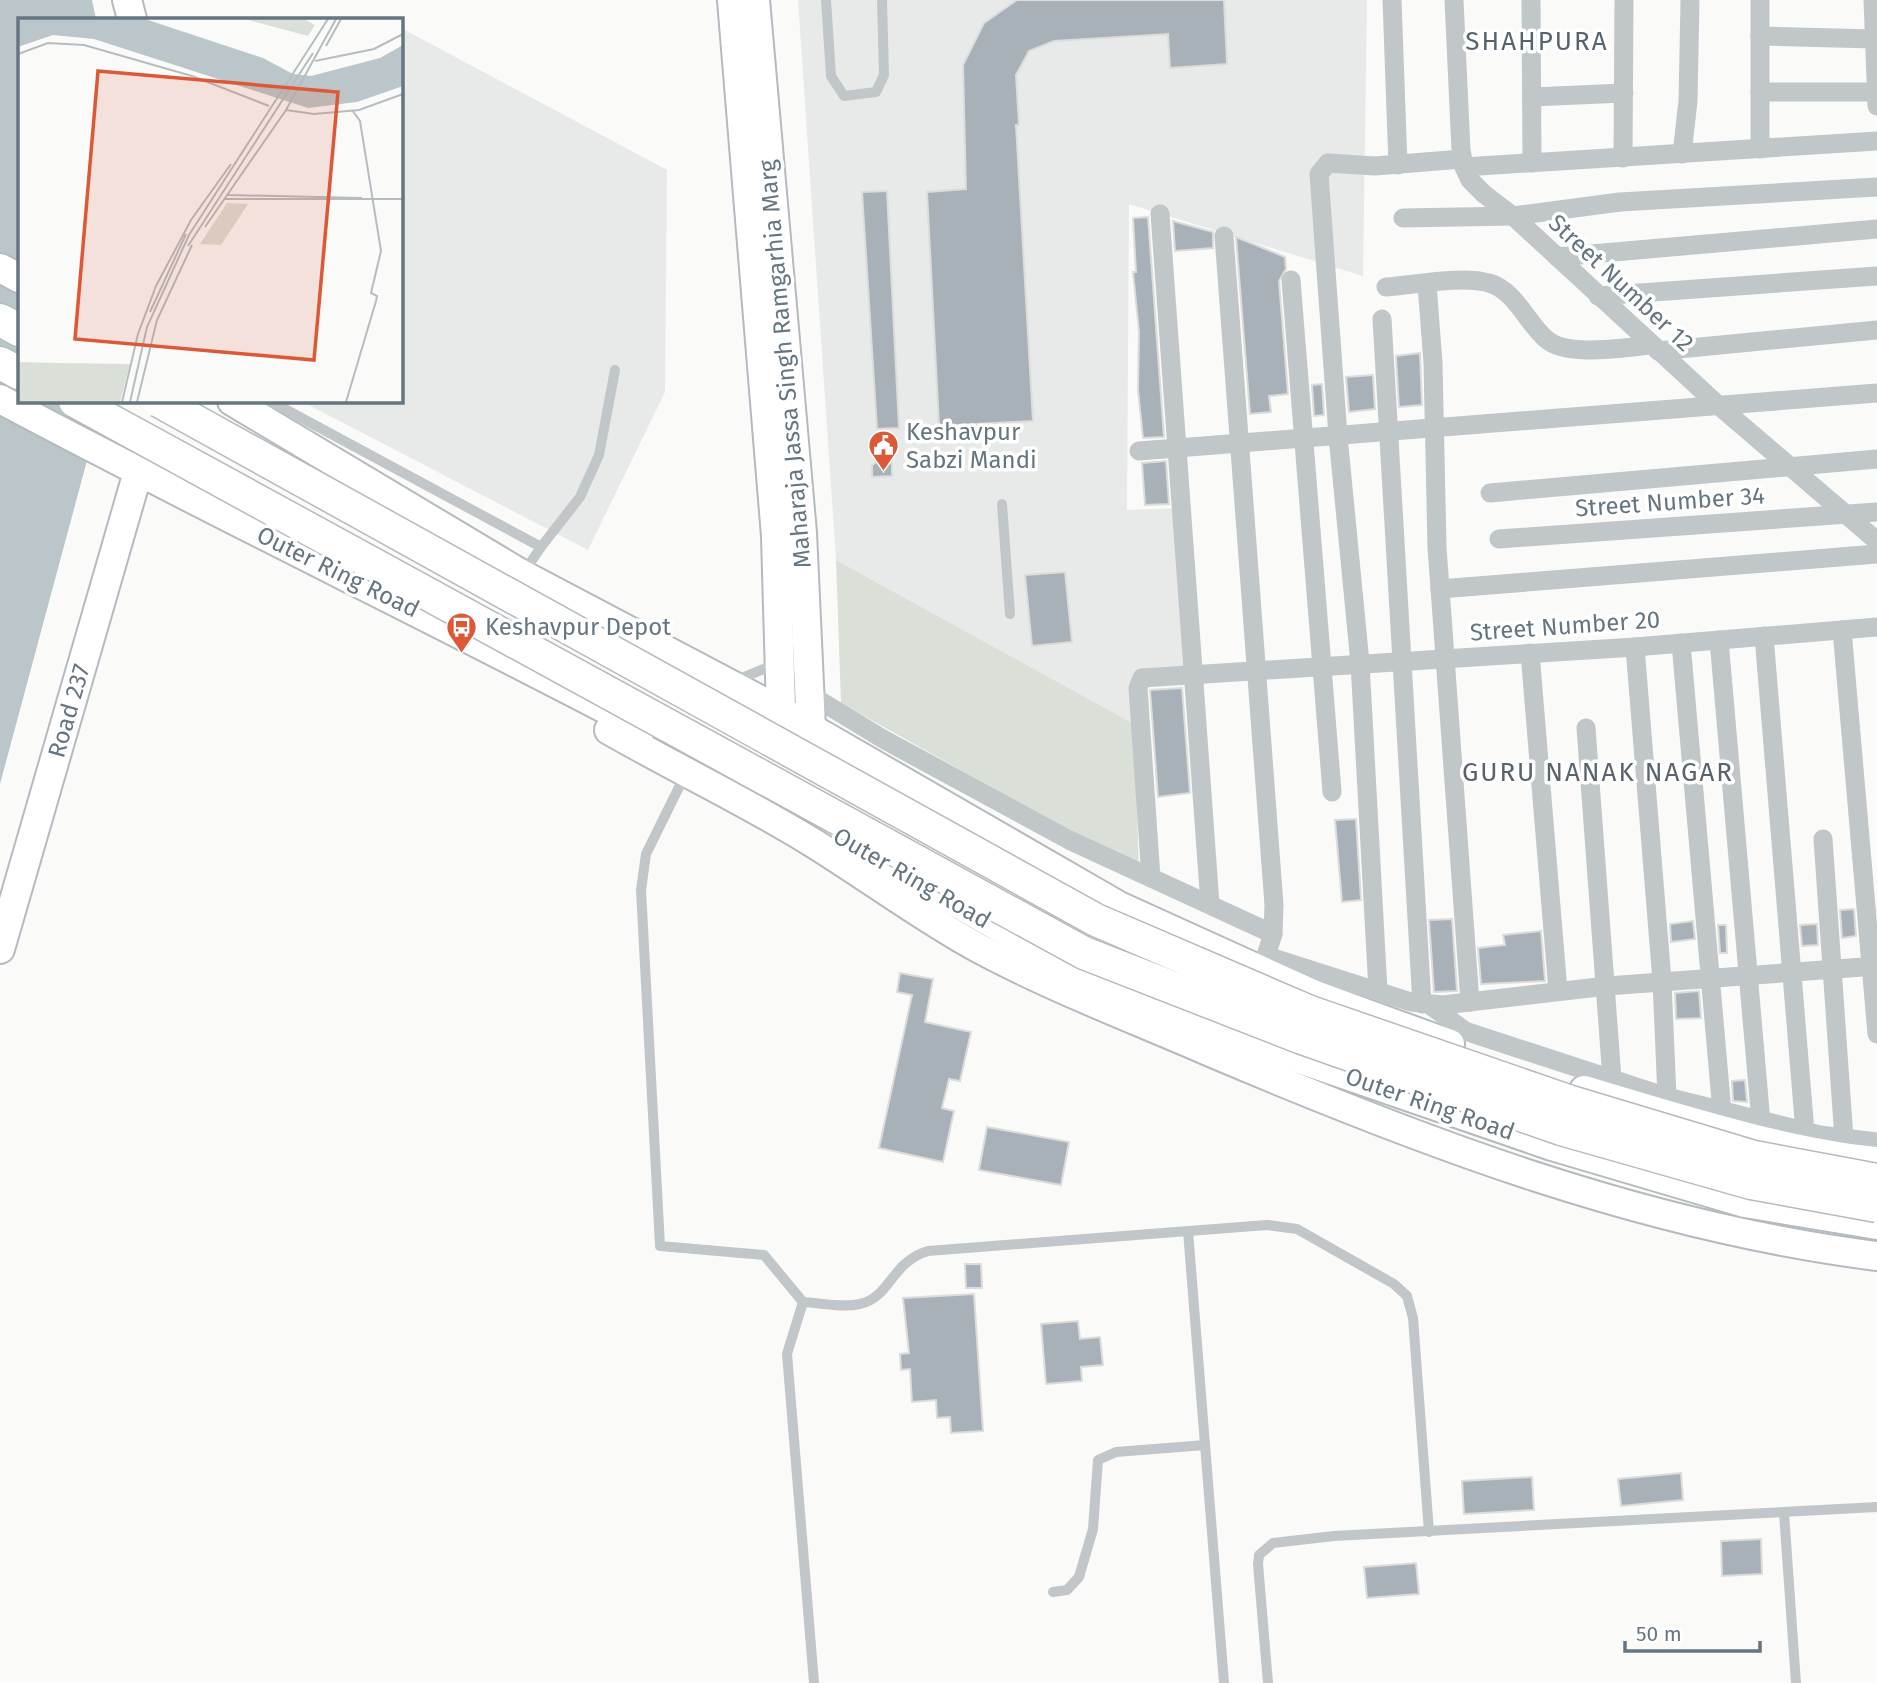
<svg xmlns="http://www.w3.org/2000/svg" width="1877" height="1683" viewBox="0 0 1877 1683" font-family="'Fira Sans',sans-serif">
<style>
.built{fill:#e8e9e9}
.green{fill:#dadfd7}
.water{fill:#bac6c9}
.building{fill:#a8b1b7;stroke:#dcdcda;stroke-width:2}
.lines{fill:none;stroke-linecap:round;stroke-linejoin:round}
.secondary-casing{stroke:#b4babe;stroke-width:32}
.primary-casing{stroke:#b5babe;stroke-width:35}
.lane{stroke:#c1c6c9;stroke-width:10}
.street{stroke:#c1c6c9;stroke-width:19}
.secondary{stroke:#fff;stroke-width:28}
.primary{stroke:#fff;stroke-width:32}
.primary-bridge-casing{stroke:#b5babe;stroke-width:35;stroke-linecap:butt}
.primary-bridge{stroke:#fff;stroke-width:32}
.labels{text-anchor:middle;stroke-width:7;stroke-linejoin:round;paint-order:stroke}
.street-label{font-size:24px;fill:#667681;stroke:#fff}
.poi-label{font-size:24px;fill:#667681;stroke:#fff;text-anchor:start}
.neighbourhood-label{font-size:26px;letter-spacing:2px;fill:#58646d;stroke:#fff}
.inset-road{fill:none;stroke:#b6bdc1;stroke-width:2}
.view{fill:#dc5836;fill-opacity:0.15;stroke:#dc5836;stroke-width:3.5}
.inset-edge{fill:none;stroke:#667681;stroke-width:3.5}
</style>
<rect width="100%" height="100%" fill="#fafaf8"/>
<g class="built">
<path d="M 798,0 L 1367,0 L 1363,276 L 1129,204 L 1127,510 L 1180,508 L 1192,673 L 1132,677 L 1134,724 L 836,560 Z"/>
<path d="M 403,29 L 667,170 L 665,392 L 588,550 L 301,401 L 401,401 Z"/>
</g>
<path class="green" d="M 836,560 L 1134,724 L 1139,870 L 841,703 Z"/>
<path class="water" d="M 0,0 L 92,0 L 96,19 L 19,19 L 19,401 L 98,401 L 89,453 L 0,784 Z"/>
<g class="building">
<path d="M 1017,0 L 1224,0 L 1227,64 L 1170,68 L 1168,34 L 1054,41 L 1029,51 L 1016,75 L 1019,125 L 1016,125 L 1033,421 L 939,426 L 927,192 L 966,189 L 963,65 L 984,23 Z"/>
<path d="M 887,191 L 899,428 L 877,429 L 862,192 Z"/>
<path d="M 1148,217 L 1164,437 L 1143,438 L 1138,390 L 1139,332 L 1133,272 L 1136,272 L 1133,218 Z"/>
<path d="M 1173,221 L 1213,232 L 1213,248 L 1175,251 Z"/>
<path d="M 1236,237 L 1285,257 L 1286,269 L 1279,281 L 1288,394 L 1269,396 L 1271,412 L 1250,414 Z"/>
<path d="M 1420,353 L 1422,405 L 1399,407 L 1396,356 Z"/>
<path d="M 1373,375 L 1375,409 L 1349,412 L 1346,377 Z"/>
<path d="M 1322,384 L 1324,415 L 1314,416 L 1312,385 Z"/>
<path d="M 881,460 L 892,464 L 892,476 L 872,477 L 872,465 Z"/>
<path d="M 1166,461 L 1169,504 L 1145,505 L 1142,463 Z"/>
<path d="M 1065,572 L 1072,642 L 1032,646 L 1025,575 Z"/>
<path d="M 1182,688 L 1190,793 L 1158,797 L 1150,690 Z"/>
<path d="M 1356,819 L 1361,900 L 1342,902 L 1335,820 Z"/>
<path d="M 1854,909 L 1856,936 L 1842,938 L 1840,910 Z"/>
<path d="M 1452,919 L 1457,991 L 1434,992 L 1429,920 Z"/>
<path d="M 1693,921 L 1695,939 L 1671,942 L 1670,924 Z"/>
<path d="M 1817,924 L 1818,945 L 1802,946 L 1800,925 Z"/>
<path d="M 1718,925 L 1726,925 L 1727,953 L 1720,953 Z"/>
<path d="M 1541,931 L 1545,981 L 1481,984 L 1478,948 L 1505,945 L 1503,935 Z"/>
<path d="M 900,973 L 933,979 L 925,1022 L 971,1032 L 960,1081 L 949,1079 L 942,1108 L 954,1111 L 943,1162 L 879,1148 L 912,995 L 897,992 Z"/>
<path d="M 1699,991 L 1701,1018 L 1676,1019 L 1675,993 Z"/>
<path d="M 1745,1080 L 1747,1102 L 1733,1101 L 1732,1081 Z"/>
<path d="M 987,1127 L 1069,1142 L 1061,1185 L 979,1170 Z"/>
<path d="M 965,1264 L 981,1264 L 982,1288 L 966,1288 Z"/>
<path d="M 974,1294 L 983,1431 L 951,1433 L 950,1417 L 937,1418 L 936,1400 L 912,1402 L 910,1369 L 901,1370 L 900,1354 L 909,1353 L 903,1298 Z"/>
<path d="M 1078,1321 L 1080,1339 L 1100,1337 L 1103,1365 L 1081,1367 L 1082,1381 L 1046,1384 L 1041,1324 Z"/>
<path d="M 1681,1473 L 1683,1500 L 1621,1506 L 1618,1479 Z"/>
<path d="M 1532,1477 L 1534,1510 L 1464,1514 L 1462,1481 Z"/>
<path d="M 1761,1539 L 1762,1574 L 1722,1576 L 1721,1541 Z"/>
<path d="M 1416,1563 L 1419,1594 L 1367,1598 L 1364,1567 Z"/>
</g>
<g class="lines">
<defs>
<g id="secondary">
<path d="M 127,0 L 132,19"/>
<path d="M 732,0 L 776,536 L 781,711"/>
<path d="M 755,0 L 802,533 L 811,728"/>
<path d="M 0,268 L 19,278"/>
<path d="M 0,399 C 212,512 429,616 642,728"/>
<path d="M 232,401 L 523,575 L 781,711 L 1119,906 L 1315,995 L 1450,1044"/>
<path d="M 609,730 C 675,768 745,801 810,841 C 867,876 921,917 980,949 C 1053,988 1132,1018 1208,1051 C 1422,1142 1645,1227 1877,1256"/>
<path d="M 865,850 L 1078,973 L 1294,1057 L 1552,1146 L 1745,1203 L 1877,1225"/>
<path d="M 0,949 L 138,472"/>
<path d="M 1584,1090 C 1675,1117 1783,1152 1877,1161"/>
</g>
<g id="primary">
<path d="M 0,320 L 19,330"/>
<path d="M 0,363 L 19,373"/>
</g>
</defs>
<use href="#secondary" class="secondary-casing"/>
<use href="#primary" class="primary-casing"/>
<g class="lane">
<path d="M 826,0 L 831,76 L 844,96 L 876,92 L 884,75 L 882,0"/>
<path d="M 270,401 L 541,547 L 524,572"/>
<path d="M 1002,504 L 1010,614"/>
<path d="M 541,547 L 580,497 L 599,455 L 615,370"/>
<path d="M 732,682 L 776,664"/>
<path d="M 686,773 L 646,854 L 641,890 L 660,1246 L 764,1255 L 803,1302 C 821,1303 842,1308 860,1304 C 890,1298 891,1262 928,1251 L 1267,1225 L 1297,1229 L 1394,1284 L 1407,1296 L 1413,1318 L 1429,1532"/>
<path d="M 1188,1231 L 1224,1683"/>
<path d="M 803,1302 L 787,1354 L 814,1683"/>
<path d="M 1784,1513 L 1796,1683"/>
<path d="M 1053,1592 L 1067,1590 L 1079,1577 L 1093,1529 L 1098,1460 L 1116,1452 L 1205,1445"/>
<path d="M 1268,1683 L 1258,1564 L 1259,1555 L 1273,1543 L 1334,1536 L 1877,1507"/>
</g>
<g class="street">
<path d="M 1392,0 L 1398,165"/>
<path d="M 1454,0 L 1461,150 L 1464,167 L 1470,180 L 1484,194 L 1513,216 L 1718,405 L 1877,541"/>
<path d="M 1531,0 L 1532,163"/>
<path d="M 1873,0 L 1877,106"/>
<path d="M 1760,36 L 1874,39"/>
<path d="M 1760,92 L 1876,92"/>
<path d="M 1532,97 L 1624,93"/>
<path d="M 1760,149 L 1760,0"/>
<path d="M 1682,154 L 1688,101 L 1690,0"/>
<path d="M 1623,158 L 1624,0"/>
<path d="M 1464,167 L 1877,141"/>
<path d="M 1160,214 L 1210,904"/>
<path d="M 1403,218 L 1513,216 L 1620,202 L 1877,187"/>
<path d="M 1224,236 L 1274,905 L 1273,934 L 1261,971"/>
<path d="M 1557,257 L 1877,229"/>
<path d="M 1291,280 L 1332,792"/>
<path d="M 1427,284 L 1433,363 L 1437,547 L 1470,1002"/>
<path d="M 1386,287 C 1415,285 1462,275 1489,283 C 1515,290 1527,323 1546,339 C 1567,358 1625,347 1652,345"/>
<path d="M 1598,296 L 1877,276"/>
<path d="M 1382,319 L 1422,1004"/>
<path d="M 1658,351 L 1877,330"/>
<path d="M 1139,451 L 1877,393"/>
<path d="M 1490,493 L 1877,459"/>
<path d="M 1499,539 L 1877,512"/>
<path d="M 1440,589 L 1877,554"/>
<path d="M 1842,630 L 1877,1034"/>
<path d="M 1764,636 L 1805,1132"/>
<path d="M 1719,640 L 1761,1122"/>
<path d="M 1681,643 L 1722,1112"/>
<path d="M 1635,647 L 1662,981 L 1667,1097"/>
<path d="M 1530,653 L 1558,991"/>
<path d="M 809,694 L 883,739 L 1069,840 L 1273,934"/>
<path d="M 1586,728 L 1612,1079"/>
<path d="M 1823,839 L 1844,1139"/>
<path d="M 1151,878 L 1138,688 L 1142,678 L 1635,647 L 1877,627"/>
<path d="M 1267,956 L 1411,1002 L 1443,1005 L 1607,986 L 1877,966"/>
<path d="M 1378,991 L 1360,663 L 1338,436 L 1319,174 L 1328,163 L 1375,166 L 1462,159"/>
<path d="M 1430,1005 L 1465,1031 L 1667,1097 L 1820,1135 L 1877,1142"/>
</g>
<use href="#secondary" class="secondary"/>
<use href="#primary" class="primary"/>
<defs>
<g id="primary-bridge">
<path d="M 75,401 L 1084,953 L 1302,1038 L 1561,1129 L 1751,1183 L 1877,1206"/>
<path d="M 159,401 L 1096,920 L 1310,1012 L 1568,1101 L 1754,1157 L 1877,1180"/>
</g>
</defs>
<use href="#primary-bridge" class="primary-bridge-casing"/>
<use href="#primary-bridge" class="primary-bridge"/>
</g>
<defs>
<symbol id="civic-pin" viewBox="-11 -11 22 30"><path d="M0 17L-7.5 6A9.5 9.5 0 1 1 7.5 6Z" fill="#dc5836" stroke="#fff"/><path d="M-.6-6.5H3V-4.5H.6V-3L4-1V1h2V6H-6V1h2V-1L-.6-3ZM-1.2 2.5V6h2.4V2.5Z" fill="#fff"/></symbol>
<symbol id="bus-pin" viewBox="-11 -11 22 30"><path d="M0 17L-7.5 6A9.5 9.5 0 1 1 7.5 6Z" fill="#dc5836" stroke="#fff"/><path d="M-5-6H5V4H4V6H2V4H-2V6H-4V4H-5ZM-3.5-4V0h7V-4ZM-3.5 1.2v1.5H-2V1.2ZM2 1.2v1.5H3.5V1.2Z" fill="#fff"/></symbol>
</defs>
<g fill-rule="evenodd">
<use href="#civic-pin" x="866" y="428" width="35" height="47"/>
<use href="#bus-pin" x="444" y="610" width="35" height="47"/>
</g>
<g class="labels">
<g class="street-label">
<text transform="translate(1621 283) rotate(43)" y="8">Street Number 12</text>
<text transform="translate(785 364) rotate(-95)" y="8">Maharaja Jassa Singh Ramgarhia Marg</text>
<text transform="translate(1670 502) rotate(-4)" y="8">Street Number 34</text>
<text transform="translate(338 572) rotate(26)" y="8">Outer Ring Road</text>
<text transform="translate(1565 626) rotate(-4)" y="8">Street Number 20</text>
<text transform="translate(69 711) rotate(-74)" y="8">Road 237</text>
<text transform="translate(912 878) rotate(30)" y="8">Outer Ring Road</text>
<text transform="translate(1430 1104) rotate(19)" y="8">Outer Ring Road</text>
</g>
<g class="poi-label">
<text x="906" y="440">Keshavpur<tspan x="906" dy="28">Sabzi Mandi</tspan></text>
<text x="485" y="635">Keshavpur Depot</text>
</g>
<g class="neighbourhood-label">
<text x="1537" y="50">SHAHPURA</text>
<text x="1598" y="781">GURU NANAK NAGAR</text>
</g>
</g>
<g transform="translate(18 18)">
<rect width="385" height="385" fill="#fafaf8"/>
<path d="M 227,1 L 286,1 L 297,7 L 290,18 ZM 209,185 L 230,186 L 203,227 L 182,226 ZM 0,344 L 41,345 L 112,346 L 102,384 L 0,384 Z" fill="#dadfd7"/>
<path d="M 0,1 L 127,1 L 245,40 L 275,56 L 293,58 L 362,40 L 385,27 L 385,68 L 339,84 L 290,90 L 76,21 L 35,17 L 0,29 Z" fill="#bac6c9"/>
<path class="inset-road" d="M 308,28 L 323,1M 0,36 L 30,25 L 66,27 L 174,58 L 251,88M 297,43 L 356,31 L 385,16M 268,92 L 296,96 L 341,92 L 385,76M 210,177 L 344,180M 207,181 L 385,181M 187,209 L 268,92 L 318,1M 170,228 L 295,35M 132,294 L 168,216M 104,384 L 120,316 L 138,268 L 173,202 L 213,146M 112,384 L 129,309 L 171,217 L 310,1M 119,384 L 139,302 L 174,227M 328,384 L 358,283 L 359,278 L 353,275 L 363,233 L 342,103 L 334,92"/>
<path class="view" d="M 80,53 L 320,74 L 296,342 L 57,321 Z"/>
<rect width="385" height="385" class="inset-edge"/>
</g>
<path d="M1625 1641v10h135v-10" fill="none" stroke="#667681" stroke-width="3.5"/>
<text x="1636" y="1641" font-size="21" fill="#667681" stroke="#ffffff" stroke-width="5" paint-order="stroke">50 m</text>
</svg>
